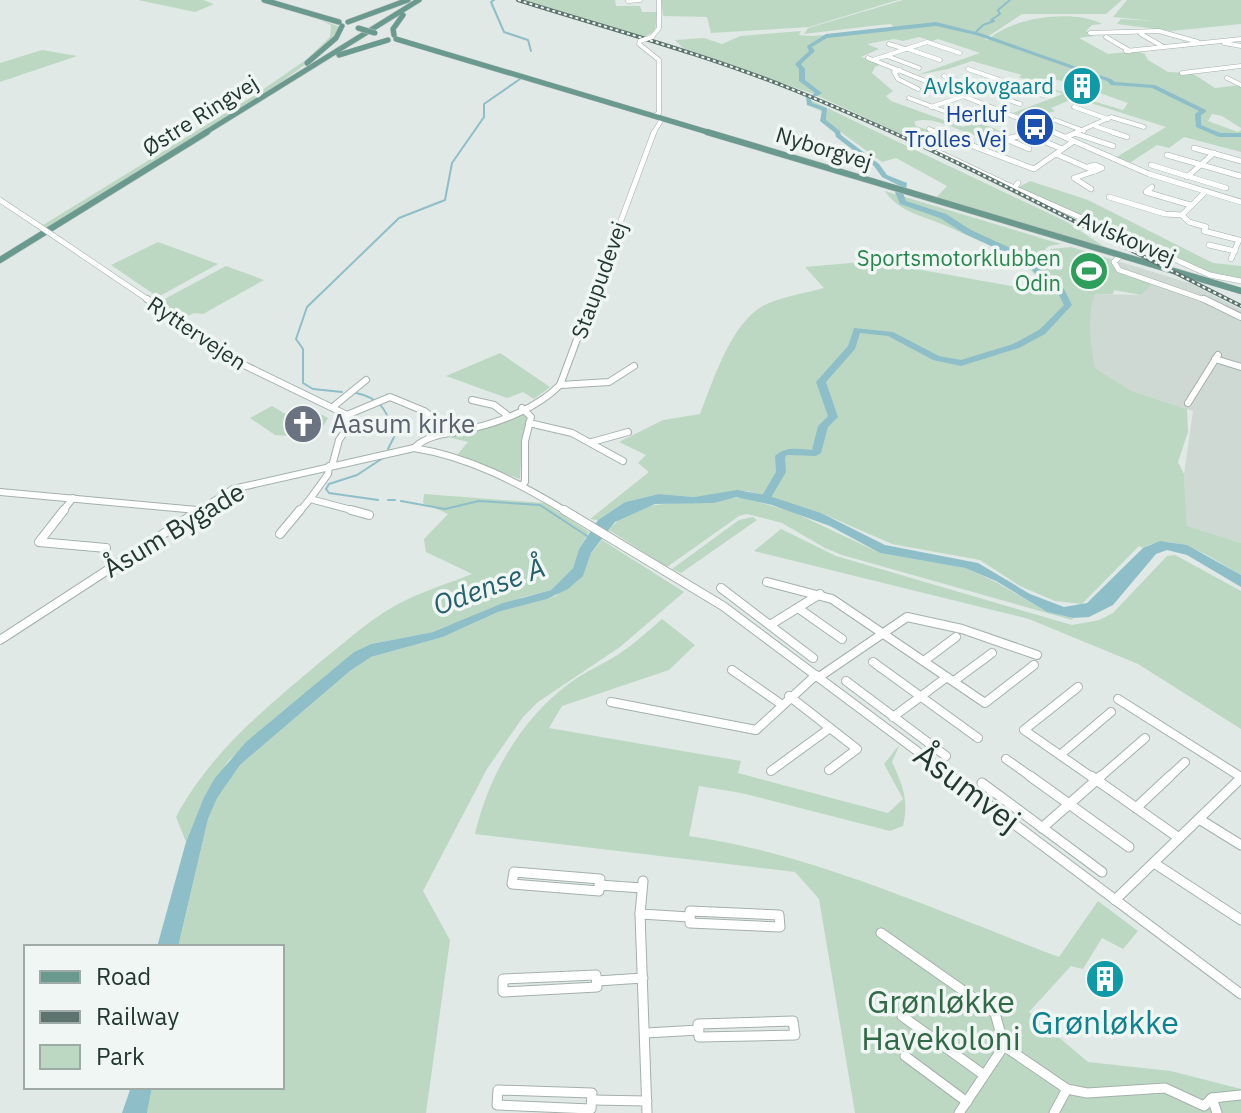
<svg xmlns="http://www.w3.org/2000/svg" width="1241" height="1113" viewBox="0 0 1241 1113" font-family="'IBM Plex Sans',sans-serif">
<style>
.built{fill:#cfd9d4}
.green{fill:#bcd8c3;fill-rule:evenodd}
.water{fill:#8ebfc8}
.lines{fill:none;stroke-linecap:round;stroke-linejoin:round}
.stream{stroke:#8ebfc8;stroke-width:2}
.river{fill:#8ebfc8;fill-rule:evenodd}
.minor-far4-casing{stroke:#a4b0ac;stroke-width:5}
.minor-far3-casing{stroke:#a4b0ac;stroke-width:6}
.minor-far2-casing{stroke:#a4b0ac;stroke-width:8}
.minor-far1-casing{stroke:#a4b0ac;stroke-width:10}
.minor-casing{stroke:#a4b0ac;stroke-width:11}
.major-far1-casing{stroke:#bdc3c2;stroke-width:6}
.major-casing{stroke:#bdc3c2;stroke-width:7}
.minor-far4{stroke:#fff;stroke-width:4}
.minor-far3{stroke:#fff;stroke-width:5}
.minor-far2{stroke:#fff;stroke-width:6}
.minor-far1{stroke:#fff;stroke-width:8}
.minor{stroke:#fff;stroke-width:9}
.major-far1{stroke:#6a9a8e;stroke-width:5}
.major{stroke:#6a9a8e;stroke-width:6}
.rail-casing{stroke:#5d736d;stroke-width:4}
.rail{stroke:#f0f6f3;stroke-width:2;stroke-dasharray:3;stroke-linecap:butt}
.minor-bridge-far1-casing{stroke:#a4b0ac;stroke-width:5;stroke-linecap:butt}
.minor-bridge-casing{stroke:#a4b0ac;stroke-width:6;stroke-linecap:butt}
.major-bridge-casing{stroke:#bdc3c2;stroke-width:6;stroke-linecap:butt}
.minor-bridge-far1{stroke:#fff;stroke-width:4}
.minor-bridge{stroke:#fff;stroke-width:5}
.major-bridge{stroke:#6a9a8e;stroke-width:5}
.labels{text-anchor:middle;stroke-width:7;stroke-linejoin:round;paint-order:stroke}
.far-culture-label{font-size:22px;fill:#0d838f;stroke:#f0f6f3;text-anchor:end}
.far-transit-label{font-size:22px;fill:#164399;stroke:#f0f6f3;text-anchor:end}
.far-street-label{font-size:22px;fill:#233832;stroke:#f0f6f3}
.far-leisure-label{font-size:22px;fill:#27864d;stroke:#f0f6f3;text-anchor:end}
.worship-label{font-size:26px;fill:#5b616d;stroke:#f0f6f3;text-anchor:start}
.street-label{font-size:26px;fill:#233832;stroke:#f0f6f3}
.water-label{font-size:28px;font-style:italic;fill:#25606c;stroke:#f0f6f3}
.near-street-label{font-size:32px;fill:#233832;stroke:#f0f6f3}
.near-park-label{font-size:32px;fill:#326a48;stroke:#f0f6f3}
.near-culture-label{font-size:32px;fill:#0d838f;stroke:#f0f6f3}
</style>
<rect width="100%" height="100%" fill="#e0e9e5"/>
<path class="built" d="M 1111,259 L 1192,284 L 1241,310 L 1241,543 L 1187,526 L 1184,474 L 1193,411 L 1132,391 L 1095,368 L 1089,333 L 1090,309 L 1095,294 L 1141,295 L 1151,284 L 1116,270 Z"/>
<g class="green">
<path d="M 138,0 L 203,0 L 214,4 L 195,12 Z"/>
<path d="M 524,0 L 615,0 L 616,6 L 640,6 L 642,12 L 657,12 L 655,31 L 644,37 Z"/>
<path d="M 661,0 L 898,0 L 809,27 L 711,33 L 707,17 L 663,16 Z"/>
<path d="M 903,0 L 1122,0 L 1106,14 L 1022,14 L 984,39 L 988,40 C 1011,17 1074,9 1102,24 L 1092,25 L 1086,31 L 1093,36 L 1079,38 L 1108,54 L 1137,51 L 1145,54 L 1148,60 L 1168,72 L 1192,73 L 1215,88 L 1241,85 L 1241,128 L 1222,116 L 1212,114 L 1208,121 L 1238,132 L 1241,130 L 1241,152 L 1184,137 L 1169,148 L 1157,145 L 1128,164 L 1115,158 L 1166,127 L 1075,98 L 1051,108 L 1055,111 L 1032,119 L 1013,113 L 1063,94 L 1019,77 L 1022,75 L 972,61 L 948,69 L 917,75 L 980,53 L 938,39 L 932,41 L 919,37 L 903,41 L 894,39 L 867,44 L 879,49 L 861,57 L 882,64 L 875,67 L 872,73 L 893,91 L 886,96 L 891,101 L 963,127 C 979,118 995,129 1009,136 C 982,151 940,111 914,122 L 916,126 L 967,143 L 950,149 L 916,137 L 912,139 L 816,95 L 683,48 L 675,40 L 704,38 L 722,44 L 740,36 L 801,31 L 799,35 L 811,36 L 896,30 L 891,24 L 880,25 L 804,34 L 808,28 ZM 1058,80 L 1074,84 L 1090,84 L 1091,90 L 1128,103 L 1123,110 L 1056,90 L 1040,81 Z"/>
<path d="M 1127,0 L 1241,0 L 1241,24 L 1171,31 L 1117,24 L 1121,19 L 1154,21 L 1113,17 Z"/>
<path d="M 316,18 L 340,27 C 321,64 236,110 199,134 C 149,165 98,197 48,228 L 43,225 L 255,95 L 307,59 L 330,37 L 331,25 Z"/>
<path d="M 42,50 L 77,56 L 0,82 L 0,63 Z"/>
<path d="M 808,99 L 1067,222 L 1106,248 L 936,198 L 947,186 L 896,158 L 882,162 L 827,122 L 825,113 L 808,105 Z"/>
<path d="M 1030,181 L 1088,200 L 1213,263 L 1241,266 L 1241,279 L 1211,273 L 1017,188 Z"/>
<path d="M 885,191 L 1061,244 L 1049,246 L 1038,256 L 1044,259 L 1051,249 L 1071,247 L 1111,259 L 1116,270 L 1152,284 L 1141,295 L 1114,290 L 1113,294 L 1095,294 C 1086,319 1091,342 1095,368 L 1132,391 L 1187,409 L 1188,432 L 1178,462 L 1184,474 L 1187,526 L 1241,543 L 1241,575 C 1214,560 1174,529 1143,548 L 1139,546 L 1082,604 L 1055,601 L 1020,586 L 980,560 L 892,544 L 821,513 L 747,491 L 694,497 L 659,494 L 625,502 L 598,520 L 590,519 L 649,472 L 638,463 L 646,455 L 619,442 L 663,420 L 700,414 C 714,379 732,318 769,303 C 786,296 806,293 824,288 L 805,267 L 872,261 L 1027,289 L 1046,286 C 1022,256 979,241 944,225 C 923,216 897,211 885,191 Z"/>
<path d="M 158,242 L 218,264 L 158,297 L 111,265 Z"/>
<path d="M 226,266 L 264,280 L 203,314 L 194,313 L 184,318 L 159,302 Z"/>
<path d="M 500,353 L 550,387 L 534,399 L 523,392 L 507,398 L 446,376 Z"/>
<path d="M 272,406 L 287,415 L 312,409 L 328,418 L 322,428 L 309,437 L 275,435 L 250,418 Z"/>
<path d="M 519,412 L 528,416 L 522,439 L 520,479 L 457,455 L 468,442 L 448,437 L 475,430 Z"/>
<path d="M 424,494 L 544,503 L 589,532 L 579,549 L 573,568 L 551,590 L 523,597 L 433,632 L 371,644 L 354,652 L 229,760 L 204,797 L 186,842 L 176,817 C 211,751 268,706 325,658 C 349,639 376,614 404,601 C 426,590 450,583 472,574 L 426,552 L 424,539 L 448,514 L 423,503 Z"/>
<path d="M 730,497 L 743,498 L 791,511 L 880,553 L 965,568 L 994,581 L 1047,612 L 1073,618 L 1072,620 L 842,555 L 825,548 L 782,523 L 747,514 L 739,516 L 667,567 L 609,530 C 641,491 689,510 730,497 Z"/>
<path d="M 753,517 L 757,520 L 681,573 L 672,569 L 739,520 Z"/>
<path d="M 781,529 L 836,556 L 1072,625 L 1099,620 L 1113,613 L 1167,556 L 1175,555 L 1241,591 L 1241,729 L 1138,664 L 1029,619 L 754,551 Z"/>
<path d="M 602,540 L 684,592 L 620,647 L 538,702 L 523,717 L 487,769 L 423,891 L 450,940 L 426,1113 L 147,1113 L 152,1087 L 282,1087 L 282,947 L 178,947 L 208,819 L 217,797 L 240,765 L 350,671 L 371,657 L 443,637 L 498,612 L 556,596 Z"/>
<path d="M 662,619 L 695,645 L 669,670 L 562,706 L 549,728 L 741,761 L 738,773 L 888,813 L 903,799 L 884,764 L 900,744 L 892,762 C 903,786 909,800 903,826 L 890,831 L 741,793 L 699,786 L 689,836 C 811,853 942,913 1059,957 L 1098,901 L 1138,931 L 1123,949 L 1102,938 L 1083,969 L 1071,966 L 1029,1012 L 1088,1062 L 1171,1071 L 1241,1089 L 1241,1113 L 855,1113 L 819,899 L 795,872 L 475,834 C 488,777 520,721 566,686 C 582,673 602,665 619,654 C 634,644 648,631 662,619 Z"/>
</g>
<g class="water">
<path d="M 737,490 L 766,495 L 821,513 L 885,545 L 978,563 L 1030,594 L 1064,607 L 1087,603 L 1143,548 L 1160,541 L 1187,545 L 1241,575 L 1241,587 L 1187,555 L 1167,550 L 1156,554 L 1113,605 L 1089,617 L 1073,618 L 1047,612 L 996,581 L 965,568 L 880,553 L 830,526 L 772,505 L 736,497 L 714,503 L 655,504 L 615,522 L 591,553 L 583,576 L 568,589 L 547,599 L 498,612 L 443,637 L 371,657 L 350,671 L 240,765 L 217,798 L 208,819 L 178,947 L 157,947 L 186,842 L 204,797 L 215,778 L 246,742 L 354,652 L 371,644 L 433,632 L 503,603 L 551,590 L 573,568 L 579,549 L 598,520 L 625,502 L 659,494 L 694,497 Z"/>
<path d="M 131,1087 L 152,1087 L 147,1113 L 122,1113 Z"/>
</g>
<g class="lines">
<g class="stream">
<path d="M 494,0 L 491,2 L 504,32 L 528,40 L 531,51"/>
<path d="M 975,33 L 983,25 L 994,21 L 991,20 L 1000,14 L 998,10 L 1010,0"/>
<path d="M 342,392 L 313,389 L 303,383 L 303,349 L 296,339 L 307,307 L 399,218 L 445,200 L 452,163 L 484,117 L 484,104 L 520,79"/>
<path d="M 356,393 C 382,398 387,412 395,435 L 388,449"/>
<path d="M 378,500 L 329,493 L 326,489 L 329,484 L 357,475 L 383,458"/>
<path d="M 388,500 L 395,500"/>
<path d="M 401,501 L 445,509 L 479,501 L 540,505 L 587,536"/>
</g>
<g class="river">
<path d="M 936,22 L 980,33 L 1111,79 L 1115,82 L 1155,85 L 1206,110 L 1206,112 L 1201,115 L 1201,125 L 1220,133 L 1241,133 L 1241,137 L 1219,137 L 1196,127 L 1195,114 L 1199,111 L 1152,88 L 1111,85 L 1107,81 L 976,35 L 936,26 L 827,38 L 812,47 L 815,51 L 801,64 L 805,69 L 805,80 L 822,93 L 817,96 L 813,96 L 812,95 L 815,93 L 799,81 L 799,69 L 795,64 L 809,51 L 807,46 L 826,34 Z"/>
<path d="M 806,97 L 810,97 L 812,103 L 827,108 L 826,120 L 840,131 L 841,135 L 879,164 L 887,175 L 907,183 L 906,190 L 900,190 L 900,186 L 882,177 L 874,166 L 836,137 L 835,133 L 820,121 L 822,110 L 807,105 Z"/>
<path d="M 896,190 L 902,190 L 906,201 L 946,214 L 971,230 L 1032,258 L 1041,270 L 1064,289 L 1072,305 L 1045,334 L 1019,348 L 961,366 L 933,360 L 888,336 L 860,333 L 855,349 L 826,382 L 838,417 L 828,427 L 821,453 L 816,456 L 787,455 L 785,457 L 786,472 L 769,501 L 761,501 L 760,499 L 776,472 L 775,456 C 785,446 799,449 812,450 L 818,426 L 828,416 L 816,382 L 848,346 L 854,328 L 893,332 L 939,356 L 961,360 L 1013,344 L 1039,330 L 1064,305 L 1058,293 L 1035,273 L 1026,262 L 965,234 L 940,218 L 900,204 L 895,192 Z"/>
</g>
<defs>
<g id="minor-far4">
<path d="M 628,1 L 640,0"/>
<path d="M 1090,33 L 1159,31 L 1198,42"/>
<path d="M 1141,34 L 1162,46"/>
<path d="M 652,37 L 659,28 L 659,0"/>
<path d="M 1106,37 L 1130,51"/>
<path d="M 640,41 L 639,44 L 659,60 L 659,113 L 654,116"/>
<path d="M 1224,43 L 1241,46"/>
<path d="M 889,44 L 905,49"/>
<path d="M 908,49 L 940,60"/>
<path d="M 1126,51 L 1241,39"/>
<path d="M 887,56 L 919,68"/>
<path d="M 868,58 L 1058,134"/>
<path d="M 873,60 L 927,42 L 960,53"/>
<path d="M 968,69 L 1043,95"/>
<path d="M 900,70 L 894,72 L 898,79 L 918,89"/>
<path d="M 1182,73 L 1241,66"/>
<path d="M 944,76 L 1020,104"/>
<path d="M 1227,78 L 1241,85"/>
<path d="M 909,98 L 976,123 L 996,121 L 985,116"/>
<path d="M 931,107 L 1005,82"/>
<path d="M 1074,107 L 1108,119"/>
<path d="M 1055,120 L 1084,131"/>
<path d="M 1095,126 L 1118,134"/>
<path d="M 929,129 L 941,134"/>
<path d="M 653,134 L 662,119"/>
<path d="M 1073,134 L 1111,117 L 1144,127"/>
</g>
<g id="minor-far3">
<path d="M 936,132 L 1034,169 L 1074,141"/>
<path d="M 1053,132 L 1149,174 L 1241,202"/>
<path d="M 1112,132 L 1127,137"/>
<path d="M 1077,134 L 1113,146"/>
<path d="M 1066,137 L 1078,132"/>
<path d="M 1194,148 L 1241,161"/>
<path d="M 1029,149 L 1006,139 L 1027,134 L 1062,149"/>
<path d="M 938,152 L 1014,188"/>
<path d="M 1056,154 L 1095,171 L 1102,168 L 1095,165 L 1088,167"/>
<path d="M 1167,155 L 1240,176"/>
<path d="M 1151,165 L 1226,188"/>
<path d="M 1187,177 L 1214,153"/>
<path d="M 1018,183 L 1014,188 L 1210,275 L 1241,281"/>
<path d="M 1152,187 L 1146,192 L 1190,205"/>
<path d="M 1091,189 L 1074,178 L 1095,171"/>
<path d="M 1204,193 L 1182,215 L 1189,222 L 1206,227 L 1204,231 L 1239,240 L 1231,259"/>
<path d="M 1109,197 L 1165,214 L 1182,215"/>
<path d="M 0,200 L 36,224"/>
<path d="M 54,236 L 150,301"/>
<path d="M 1209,245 L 1235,251"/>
<path d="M 1121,255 L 1114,262 L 1119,270 L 1208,301"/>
<path d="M 591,301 L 654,132"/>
</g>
<g id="minor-far2">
<path d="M 147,299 L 242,364 L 347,415"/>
<path d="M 1204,299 L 1241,317"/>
<path d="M 1215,359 L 1241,367"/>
<path d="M 560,385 L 609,382 L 634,366"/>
<path d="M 472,400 L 494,405 L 507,415"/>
<path d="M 1188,403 L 1218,355"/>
<path d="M 334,406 L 366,380"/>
<path d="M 522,408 L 531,417 L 525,441 L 525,482 L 522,485"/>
<path d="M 347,415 L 390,397 L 424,411 L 453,433"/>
<path d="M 529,423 L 572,433 L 623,461"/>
<path d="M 592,442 L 628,432"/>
<path d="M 414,448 C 430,432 454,434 474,428 C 504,421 538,407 560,385 L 592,299"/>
<path d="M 329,466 L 328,474 L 310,499 L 359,512"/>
<path d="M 332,466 L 339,440 L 350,424 L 347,415"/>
<path d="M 0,492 L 197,510"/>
<path d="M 62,512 L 73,498"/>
<path d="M 197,512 L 233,489 L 414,448 C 470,457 519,483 567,512"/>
<path d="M 299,512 L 310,499"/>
</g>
<g id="minor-far1">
<path d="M 64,510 L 39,542 L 106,548"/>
<path d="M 351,510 L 369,515"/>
<path d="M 564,510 L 723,606 L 953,778"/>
<path d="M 280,534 L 300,510"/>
<path d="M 767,582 L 832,599 L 985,703 L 1034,665"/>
<path d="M 721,588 L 813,658"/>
<path d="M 798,608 L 842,639"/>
<path d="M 770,625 L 820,594"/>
<path d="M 0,640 L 200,510"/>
<path d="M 924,661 L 956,637"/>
<path d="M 873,662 L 978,738"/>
<path d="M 732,670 L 781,704"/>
<path d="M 819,677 L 907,617 L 962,629 L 1037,655"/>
<path d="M 846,681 L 946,756"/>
<path d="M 954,681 L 992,653"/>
<path d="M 1078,687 L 1024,730 L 1093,778"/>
<path d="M 789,696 L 857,749 L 829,770"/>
<path d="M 1118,699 L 1241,777"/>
<path d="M 611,702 L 756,730 L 816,675"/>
<path d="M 893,717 L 947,677"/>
<path d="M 1060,755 L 1111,712"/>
<path d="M 1006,759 L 1033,778"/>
<path d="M 771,771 L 830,728"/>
<path d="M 1099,778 L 1145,738"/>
<path d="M 1168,778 L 1185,762"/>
</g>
<g id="minor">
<path d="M 950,776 L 1241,994"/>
<path d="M 1030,776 L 1129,847"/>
<path d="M 1091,776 L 1179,838"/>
<path d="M 982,783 L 1102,872"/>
<path d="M 1136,808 L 1170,776"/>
<path d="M 1199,819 L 1241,845"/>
<path d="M 1042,828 L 1101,776"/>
<path d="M 1154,863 L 1241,920"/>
<path d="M 514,872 L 600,879 L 599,891 L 512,884 Z"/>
<path d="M 643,881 L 640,914 L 647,1113"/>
<path d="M 599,885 L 642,888"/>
<path d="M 1115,900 L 1241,778"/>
<path d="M 690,911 L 779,915 L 780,927 L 690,923 Z"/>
<path d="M 640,914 L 690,917"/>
<path d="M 881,933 L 995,1013 L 1004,1046"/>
<path d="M 596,975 L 597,987 L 503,992 L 503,979 Z"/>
<path d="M 597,981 L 643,978"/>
<path d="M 902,1016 L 984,1075"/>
<path d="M 793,1021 L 795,1035 L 699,1037 L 698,1024 Z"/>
<path d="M 646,1033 L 699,1030"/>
<path d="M 905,1056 L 967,1102"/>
<path d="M 498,1090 L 592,1093 L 591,1109 L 497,1105 Z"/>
<path d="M 1212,1098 L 1217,1113"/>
<path d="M 592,1100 L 647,1101"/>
<path d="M 959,1113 L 1004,1046 L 1067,1089 L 1087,1093 L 1165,1088 L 1204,1106 L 1212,1098 L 1241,1095"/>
<path d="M 1054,1113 L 1067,1089"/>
</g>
<g id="major-far1">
<path d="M 264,0 L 339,22"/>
<path d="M 348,22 L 408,0"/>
<path d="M 394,35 L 393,29 L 403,15"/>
<path d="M 396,39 L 714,134"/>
<path d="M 339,55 L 388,40"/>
<path d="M 307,63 L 336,38 L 342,26"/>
<path d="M 203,134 L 419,0"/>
</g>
<g id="major">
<path d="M 707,132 L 1241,291"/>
<path d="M 0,260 L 207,132"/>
</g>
</defs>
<use href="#minor-far4" class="minor-far4-casing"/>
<use href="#minor-far3" class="minor-far3-casing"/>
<use href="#minor-far2" class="minor-far2-casing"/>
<use href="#minor-far1" class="minor-far1-casing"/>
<use href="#minor" class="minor-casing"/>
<use href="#major-far1" class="major-far1-casing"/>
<use href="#major" class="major-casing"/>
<use href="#minor-far4" class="minor-far4"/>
<use href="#minor-far3" class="minor-far3"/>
<use href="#minor-far2" class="minor-far2"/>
<use href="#minor-far1" class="minor-far1"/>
<use href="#minor" class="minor"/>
<use href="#major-far1" class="major-far1"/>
<use href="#major" class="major"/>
<defs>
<path id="rail" d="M 518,0 C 610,29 704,54 794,90 C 948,152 1093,232 1241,306"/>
</defs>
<use href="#rail" class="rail-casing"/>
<use href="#rail" class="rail"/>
<defs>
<path id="minor-bridge-far1" d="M 640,41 L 652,37"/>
<path id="minor-bridge" d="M 36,224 L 54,236"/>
<path id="major-bridge" d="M 358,28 L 375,33"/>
</defs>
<use href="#minor-bridge-far1" class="minor-bridge-far1-casing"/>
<use href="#minor-bridge" class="minor-bridge-casing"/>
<use href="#major-bridge" class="major-bridge-casing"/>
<use href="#minor-bridge-far1" class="minor-bridge-far1"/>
<use href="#minor-bridge" class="minor-bridge"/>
<use href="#major-bridge" class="major-bridge"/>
</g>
<defs>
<symbol id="building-disc" viewBox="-11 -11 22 22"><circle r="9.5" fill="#0f9aa8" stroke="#f0f6f3"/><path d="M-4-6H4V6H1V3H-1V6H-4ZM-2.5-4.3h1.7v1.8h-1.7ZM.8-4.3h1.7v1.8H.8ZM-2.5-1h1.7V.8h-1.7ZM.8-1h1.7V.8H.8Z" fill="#fff"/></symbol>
<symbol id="bus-disc" viewBox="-11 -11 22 22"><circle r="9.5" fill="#1a4fb4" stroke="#f0f6f3"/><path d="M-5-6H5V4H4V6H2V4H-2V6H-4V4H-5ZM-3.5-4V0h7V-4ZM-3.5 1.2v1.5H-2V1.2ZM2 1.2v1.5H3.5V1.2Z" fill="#fff"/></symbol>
<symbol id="stadium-disc" viewBox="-11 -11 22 22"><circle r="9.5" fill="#2e9e5b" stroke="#f0f6f3"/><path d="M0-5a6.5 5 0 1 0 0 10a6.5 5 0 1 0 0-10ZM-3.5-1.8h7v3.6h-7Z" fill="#fff"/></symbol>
<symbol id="church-disc" viewBox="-11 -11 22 22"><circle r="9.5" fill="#6b7280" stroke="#f0f6f3"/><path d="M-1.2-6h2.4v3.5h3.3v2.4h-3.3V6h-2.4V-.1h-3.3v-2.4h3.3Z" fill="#fff"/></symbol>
</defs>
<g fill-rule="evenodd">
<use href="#building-disc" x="1060" y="64" width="44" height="44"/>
<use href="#bus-disc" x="1013" y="105" width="44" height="44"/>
<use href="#stadium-disc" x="1067" y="249" width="44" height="44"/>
<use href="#church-disc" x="281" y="402" width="44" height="44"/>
<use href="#building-disc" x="1083" y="957" width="44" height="44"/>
</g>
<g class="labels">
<g class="far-culture-label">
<text x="1054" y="94">Avlskovgaard</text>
</g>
<g class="far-transit-label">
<text x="1007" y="122">Herluf<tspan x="1007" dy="25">Trolles Vej</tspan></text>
</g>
<g class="far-street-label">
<text transform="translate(200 115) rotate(-32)" y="8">Østre Ringvej</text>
<text transform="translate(824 148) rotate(17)" y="8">Nyborgvej</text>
<text transform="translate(1127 238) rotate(23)" y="8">Avlskovvej</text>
<text transform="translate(599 280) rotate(-70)" y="8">Staupudevej</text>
<text transform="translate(197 333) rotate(34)" y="8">Ryttervejen</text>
</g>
<g class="far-leisure-label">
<text x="1061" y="266">Sportsmotorklubben<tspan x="1061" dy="25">Odin</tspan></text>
</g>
<g class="worship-label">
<text x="331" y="433">Aasum kirke</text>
</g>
<g class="street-label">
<text transform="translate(174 530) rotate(-31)" y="9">Åsum Bygade</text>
</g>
<g class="water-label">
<text transform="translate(489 586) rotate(-20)" y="10">Odense Å</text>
</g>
<g class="near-street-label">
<text transform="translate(967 788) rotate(37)" y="11">Åsumvej</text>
</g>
<g class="near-park-label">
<text x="941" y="1013">Grønløkke<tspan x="941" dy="37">Havekoloni</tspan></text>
</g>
<g class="near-culture-label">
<text x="1105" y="1034">Grønløkke</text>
</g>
</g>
<rect x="24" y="945" width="260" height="144" fill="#f0f6f3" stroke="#9eaaa6" stroke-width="2"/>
<rect x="40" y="971" width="40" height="12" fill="#6a9a8e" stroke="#9eaaa6" stroke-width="2"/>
<text x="96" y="985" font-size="24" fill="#233832">Road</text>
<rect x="40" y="1011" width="40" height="12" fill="#5d736d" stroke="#9eaaa6" stroke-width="2"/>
<text x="96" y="1025" font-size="24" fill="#233832">Railway</text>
<rect x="40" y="1045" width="40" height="24" fill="#bcd8c3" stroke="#9eaaa6" stroke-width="2"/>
<text x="96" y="1065" font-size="24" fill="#233832">Park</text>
</svg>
